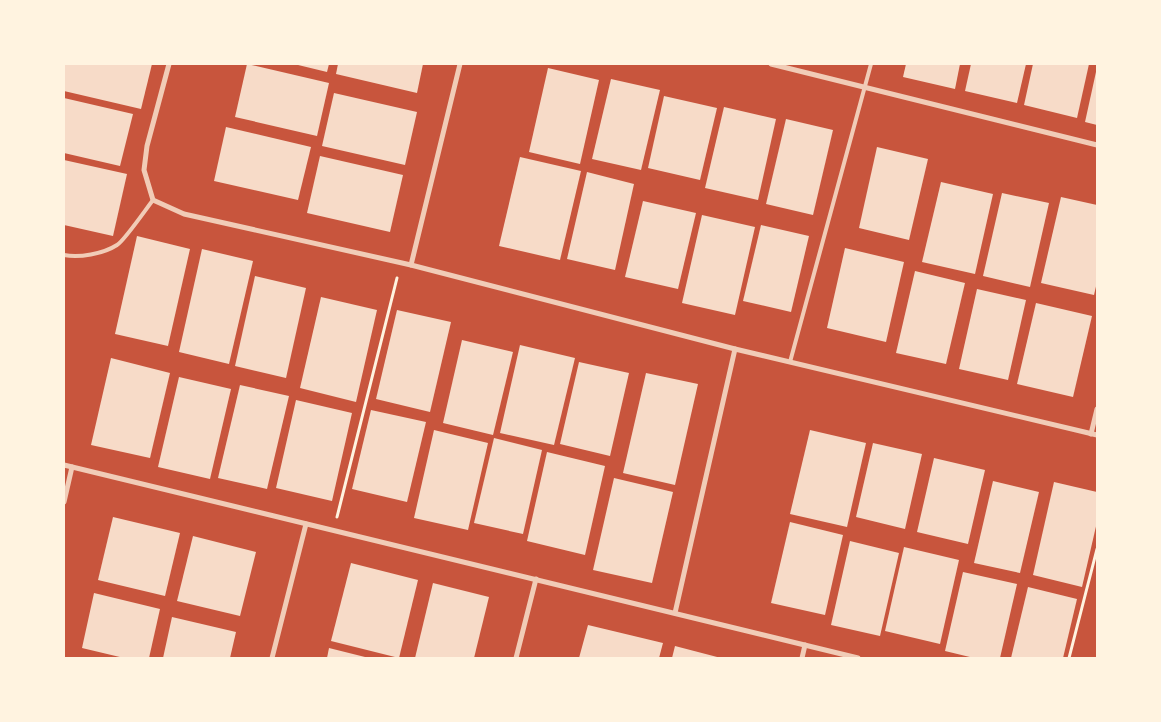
<svg xmlns="http://www.w3.org/2000/svg" width="1161" height="722" viewBox="0 0 1161 722" font-family="'Sofia Sans Condensed',sans-serif">
<style>
.building{fill:#f7dbc8}
.lines{fill:none;stroke-linecap:round;stroke-linejoin:round}
.path{stroke:#fff3e0;stroke-width:3}
.service{stroke:#f1ccb7;stroke-width:4}
.minor{stroke:#f1ccb7;stroke-width:5}
</style>
<rect width="100%" height="100%" fill="#c8553d"/>
<g class="building">
<path d="M 64,64 L 152,64 L 141,109 L 64,91 Z"/>
<path d="M 247,64 L 329,83 L 317,136 L 235,117 Z"/>
<path d="M 294,64 L 329,64 L 327,72 Z"/>
<path d="M 338,64 L 423,64 L 417,93 L 336,74 Z"/>
<path d="M 906,64 L 960,64 L 955,89 L 903,77 Z"/>
<path d="M 971,64 L 1026,64 L 1017,103 L 965,91 Z"/>
<path d="M 1033,64 L 1089,64 L 1077,118 L 1024,105 Z"/>
<path d="M 548,68 L 599,80 L 580,164 L 529,152 Z"/>
<path d="M 1096,72 L 1097,72 L 1097,125 L 1085,122 Z"/>
<path d="M 611,79 L 660,90 L 641,170 L 592,159 Z"/>
<path d="M 334,93 L 417,112 L 405,165 L 322,146 Z"/>
<path d="M 664,96 L 717,108 L 700,180 L 648,168 Z"/>
<path d="M 64,98 L 133,114 L 120,166 L 64,153 Z"/>
<path d="M 724,107 L 776,119 L 758,200 L 705,188 Z"/>
<path d="M 786,119 L 833,130 L 813,215 L 766,204 Z"/>
<path d="M 226,127 L 311,147 L 298,200 L 214,181 Z"/>
<path d="M 877,147 L 928,159 L 909,240 L 859,228 Z"/>
<path d="M 320,156 L 403,175 L 390,232 L 307,213 Z"/>
<path d="M 520,157 L 581,171 L 560,260 L 499,246 Z"/>
<path d="M 64,160 L 127,174 L 113,236 L 64,225 Z"/>
<path d="M 587,172 L 634,184 L 615,270 L 567,259 Z"/>
<path d="M 941,182 L 993,194 L 975,274 L 922,262 Z"/>
<path d="M 1002,193 L 1049,203 L 1030,287 L 983,276 Z"/>
<path d="M 1061,197 L 1097,205 L 1097,282 L 1094,295 L 1041,283 Z"/>
<path d="M 643,201 L 696,213 L 678,289 L 625,277 Z"/>
<path d="M 702,215 L 755,227 L 735,315 L 682,303 Z"/>
<path d="M 761,225 L 809,236 L 791,312 L 743,301 Z"/>
<path d="M 137,236 L 190,249 L 168,346 L 115,334 Z"/>
<path d="M 845,248 L 904,262 L 886,342 L 827,328 Z"/>
<path d="M 202,249 L 253,261 L 229,364 L 179,352 Z"/>
<path d="M 915,271 L 965,283 L 946,364 L 896,353 Z"/>
<path d="M 255,276 L 306,288 L 286,378 L 235,366 Z"/>
<path d="M 977,289 L 1026,300 L 1008,380 L 959,369 Z"/>
<path d="M 321,297 L 377,310 L 356,402 L 300,388 Z"/>
<path d="M 1036,303 L 1092,316 L 1073,397 L 1017,384 Z"/>
<path d="M 397,310 L 451,322 L 430,412 L 376,399 Z"/>
<path d="M 462,340 L 513,352 L 493,435 L 443,423 Z"/>
<path d="M 520,345 L 575,358 L 554,445 L 500,433 Z"/>
<path d="M 111,358 L 170,373 L 150,458 L 91,445 Z"/>
<path d="M 579,362 L 629,373 L 610,456 L 560,444 Z"/>
<path d="M 646,373 L 698,384 L 675,485 L 623,473 Z"/>
<path d="M 179,377 L 231,389 L 210,479 L 158,467 Z"/>
<path d="M 240,385 L 289,396 L 267,489 L 218,478 Z"/>
<path d="M 296,400 L 352,413 L 332,501 L 276,488 Z"/>
<path d="M 371,410 L 426,422 L 407,502 L 352,489 Z"/>
<path d="M 434,430 L 488,443 L 468,530 L 414,518 Z"/>
<path d="M 810,430 L 866,443 L 847,527 L 790,514 Z"/>
<path d="M 494,438 L 542,450 L 523,534 L 474,523 Z"/>
<path d="M 873,443 L 922,454 L 905,529 L 856,517 Z"/>
<path d="M 547,452 L 605,466 L 585,555 L 527,541 Z"/>
<path d="M 934,458 L 985,470 L 968,544 L 917,532 Z"/>
<path d="M 614,478 L 673,492 L 652,583 L 593,570 Z"/>
<path d="M 993,481 L 1039,492 L 1020,573 L 974,563 Z"/>
<path d="M 1054,482 L 1097,492 L 1097,522 L 1082,587 L 1033,575 Z"/>
<path d="M 113,517 L 180,533 L 165,596 L 98,580 Z"/>
<path d="M 790,522 L 843,535 L 825,615 L 771,603 Z"/>
<path d="M 193,536 L 256,552 L 240,616 L 177,601 Z"/>
<path d="M 850,541 L 899,553 L 880,636 L 831,625 Z"/>
<path d="M 904,547 L 959,560 L 940,644 L 885,631 Z"/>
<path d="M 351,563 L 418,580 L 399,658 L 331,641 Z"/>
<path d="M 963,572 L 1017,584 L 1000,658 L 974,658 L 945,651 Z"/>
<path d="M 433,583 L 489,597 L 474,658 L 415,658 Z"/>
<path d="M 1028,587 L 1077,599 L 1063,658 L 1011,658 Z"/>
<path d="M 94,593 L 160,609 L 149,658 L 124,658 L 82,648 Z"/>
<path d="M 172,617 L 236,632 L 230,658 L 163,658 Z"/>
<path d="M 588,625 L 663,643 L 659,658 L 579,658 Z"/>
<path d="M 675,646 L 721,658 L 672,658 Z"/>
<path d="M 329,648 L 369,658 L 327,658 Z"/>
</g>
<g class="lines">
<g class="path">
<path d="M 337,517 L 397,278"/>
<path d="M 1069,658 L 1097,549"/>
</g>
<g class="service">
<path d="M 64,255 C 79,258 103,254 117,245 C 124,241 146,209 153,200"/>
<path d="M 790,362 L 871,64"/>
</g>
<g class="minor">
<path d="M 169,64 L 147,146 L 144,170 L 153,200 L 184,214 L 411,265 L 735,349 L 1097,435"/>
<path d="M 771,64 L 1097,145"/>
<path d="M 411,265 L 460,64"/>
<path d="M 1091,434 L 1097,409"/>
<path d="M 64,465 L 858,658"/>
<path d="M 64,502 L 72,467"/>
<path d="M 675,613 L 735,349"/>
<path d="M 272,658 L 306,524"/>
<path d="M 516,658 L 536,579"/>
<path d="M 802,658 L 805,645"/>
</g>
</g>
<rect width="1161" height="722" fill="none" stroke="#fff3e0" stroke-width="130"/>
</svg>
